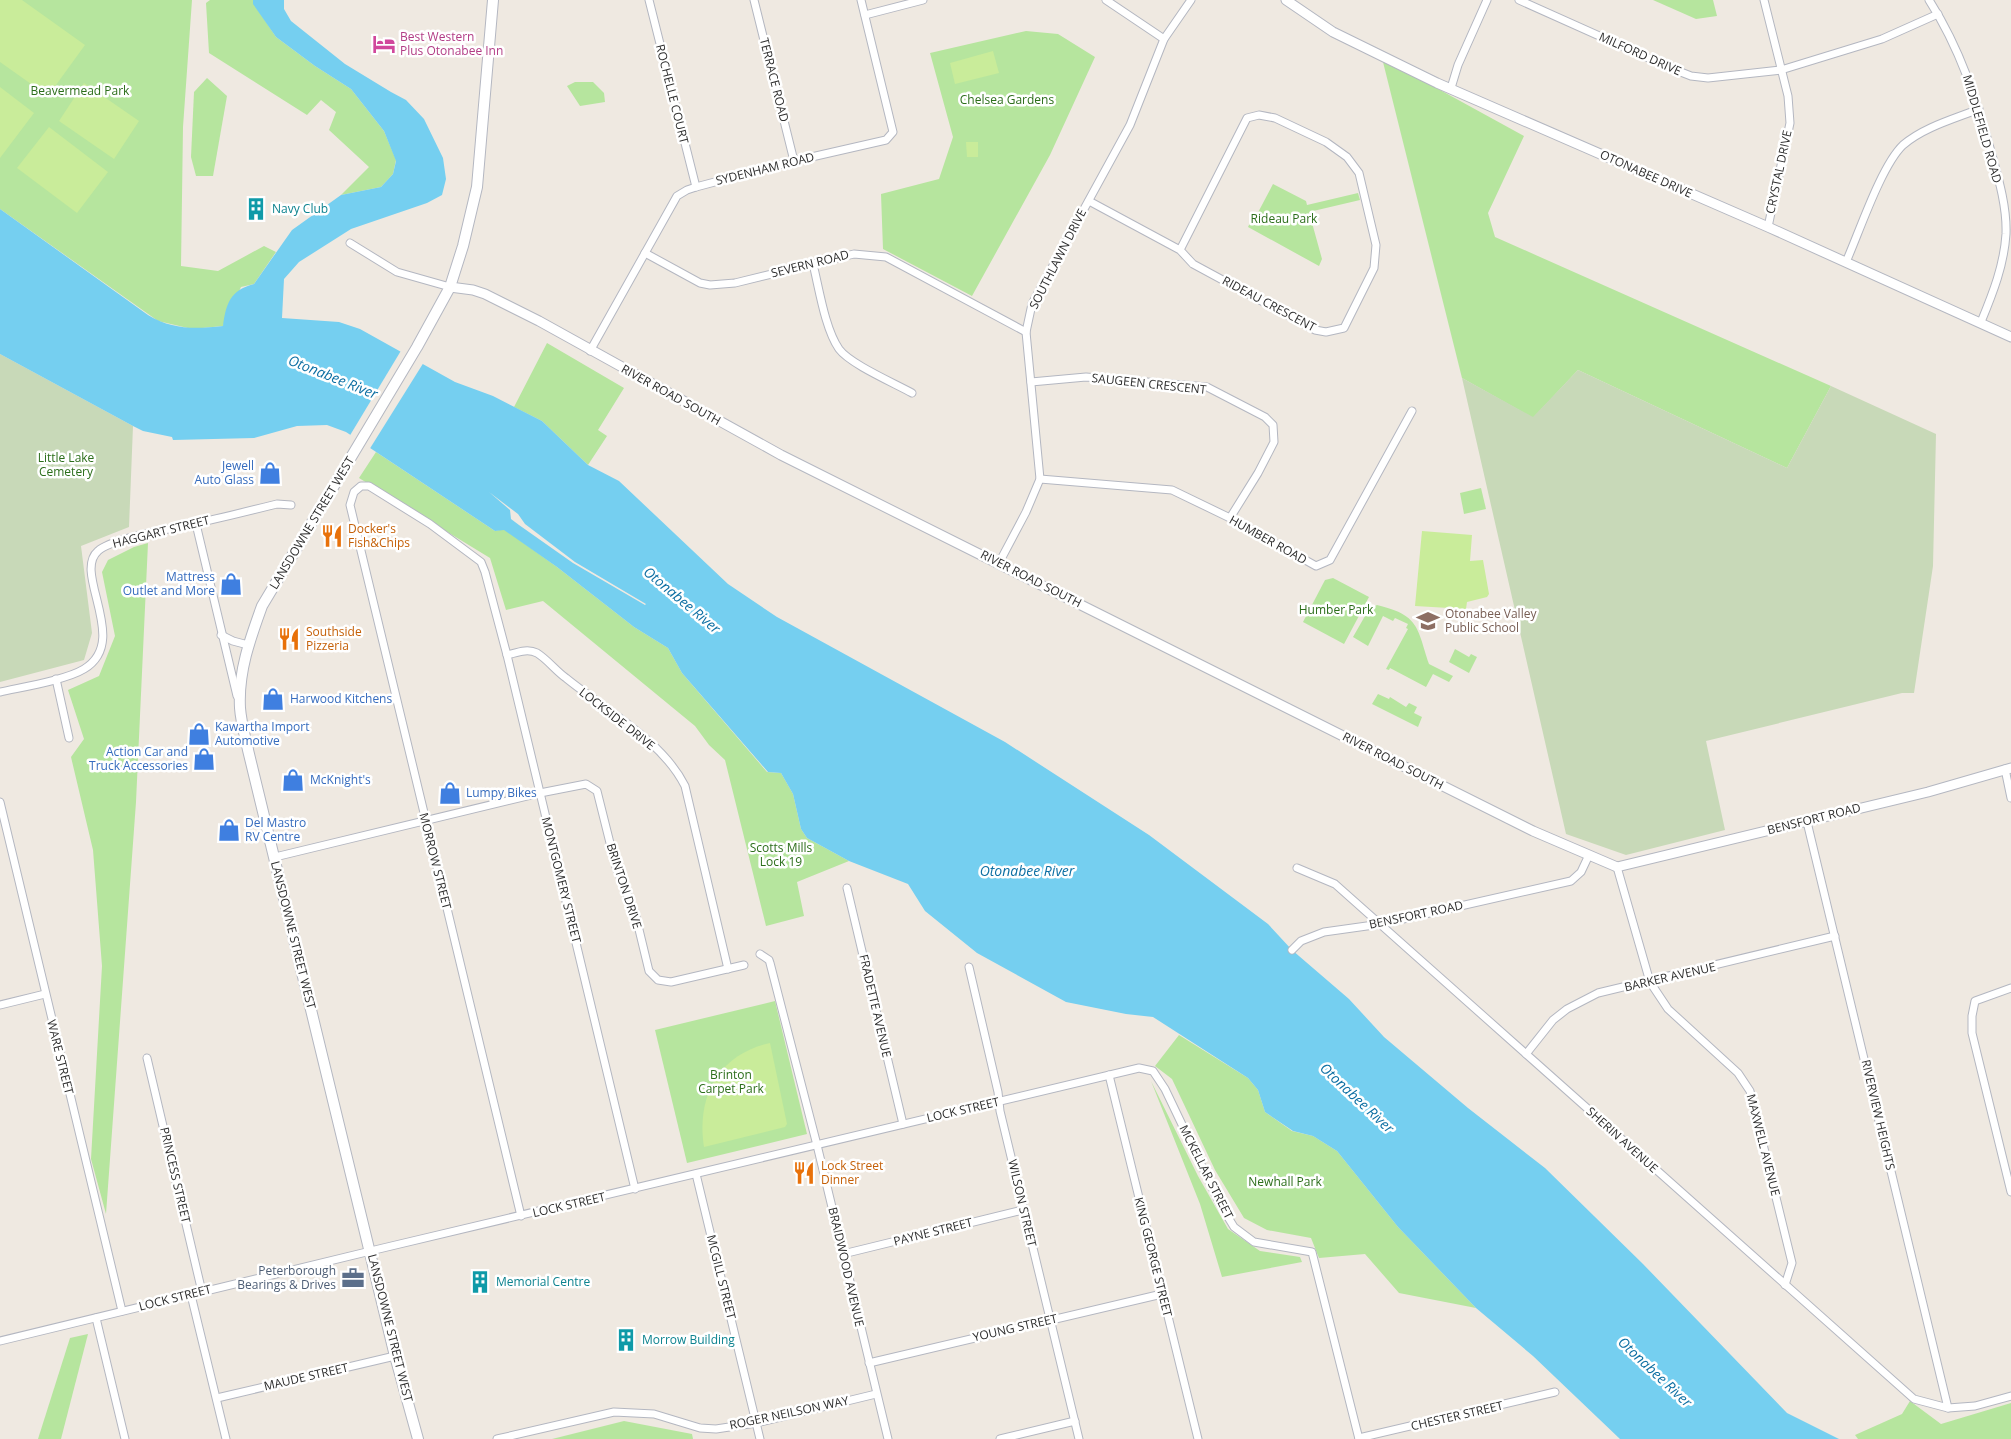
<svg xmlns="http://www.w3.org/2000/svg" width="2011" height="1439" viewBox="0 0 2011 1439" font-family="'Open Sans',sans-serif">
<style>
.green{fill:#b6e59e}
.cemetery{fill:#c8d9b8}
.pitch{fill:#c9ec9a}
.water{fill:#75cff0;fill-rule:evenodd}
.pier{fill:#efe9e1}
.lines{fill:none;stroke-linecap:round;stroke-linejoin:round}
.minor-casing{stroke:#b4b7c1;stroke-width:9}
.tertiary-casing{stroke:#b4b7c1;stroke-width:11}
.secondary-casing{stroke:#b4b7c1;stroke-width:12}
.minor{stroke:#fff;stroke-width:7}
.tertiary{stroke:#fff;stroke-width:9}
.secondary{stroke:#fff;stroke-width:10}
.labels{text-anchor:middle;stroke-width:5;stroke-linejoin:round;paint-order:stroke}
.hotel-label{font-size:12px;fill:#b23c85;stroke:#fff;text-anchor:start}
.street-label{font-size:12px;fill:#2e2e2e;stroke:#fff}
.park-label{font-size:12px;fill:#2c6e1b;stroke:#fff}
.culture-label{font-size:12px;fill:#0d838f;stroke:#fff;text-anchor:start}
.shop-label{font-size:12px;fill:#366cbe;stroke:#fff;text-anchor:start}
.food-label{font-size:12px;fill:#c56008;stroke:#fff;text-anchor:start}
.education-label{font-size:12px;fill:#785e54;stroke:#fff;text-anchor:start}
.service-label{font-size:12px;fill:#4e5e75;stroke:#fff;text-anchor:end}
.water-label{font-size:14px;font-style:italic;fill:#0d6fa3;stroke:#fff}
</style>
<rect width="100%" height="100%" fill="#efe9e1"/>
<g class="green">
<path d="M 0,0 L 192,0 L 183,127 L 181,266 L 218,271 L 264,246 L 276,252 L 254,284 L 241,287 L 223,326 L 192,329 L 158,321 L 0,209 Z"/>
<path d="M 210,0 L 253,0 L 254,4 L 276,37 L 315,66 L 351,89 L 384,131 L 396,160 L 393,174 L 381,187 L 341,195 L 369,167 L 329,130 L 336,112 L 321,100 L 307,115 L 209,53 L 206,3 Z"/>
<path d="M 1653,0 L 1713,0 L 1717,16 L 1696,19 Z"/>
<path d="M 1026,31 L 1058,34 L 1095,57 L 1050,155 L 972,296 L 883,249 L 881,194 L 939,179 L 953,137 L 930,53 Z"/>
<path d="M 1383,62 L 1431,85 L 1524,136 L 1488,213 L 1495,237 L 1831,386 L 1787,468 L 1578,370 L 1533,418 L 1462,378 Z"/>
<path d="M 207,78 L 227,96 L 213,176 L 196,176 L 191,157 L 194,92 Z"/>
<path d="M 575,82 L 593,82 L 604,93 L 605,102 L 580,106 L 567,86 Z"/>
<path d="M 1273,184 L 1306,201 L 1307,205 L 1358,193 L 1360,200 L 1309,212 L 1322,259 L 1319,266 L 1248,227 L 1252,219 L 1254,220 Z"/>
<path d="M 547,343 L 624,388 L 598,430 L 607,436 L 588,465 L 542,421 L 514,407 Z"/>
<path d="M 376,452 L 495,531 L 504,529 L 557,567 L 634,627 L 668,648 L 682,673 L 767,772 L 781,773 L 793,794 L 801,829 L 807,838 L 849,861 L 797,882 L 804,916 L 766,926 L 725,760 L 709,745 L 695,726 L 543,601 L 506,610 L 490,558 L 359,478 Z"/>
<path d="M 1481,488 L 1486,509 L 1464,514 L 1460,493 Z"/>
<path d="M 148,543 L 136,802 L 106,1214 L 91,1159 L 102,966 L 93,850 L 71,757 L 84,739 L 68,690 L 99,676 L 115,636 L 102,572 L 108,560 L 134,547 Z"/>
<path d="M 1333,578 L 1369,597 L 1344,644 L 1303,622 L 1325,580 Z"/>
<path d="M 1377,605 C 1419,615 1417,627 1429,664 L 1453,676 L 1449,682 L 1433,674 L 1426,687 L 1390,668 L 1389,670 L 1386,669 L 1408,629 L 1406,628 L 1408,624 L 1395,618 L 1393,621 L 1383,616 L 1368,646 L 1353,637 L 1369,609 Z"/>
<path d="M 1455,649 L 1469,657 L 1471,654 L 1477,657 L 1469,673 L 1449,662 Z"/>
<path d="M 1378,694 L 1389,699 L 1390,697 L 1406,707 L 1409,703 L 1417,707 L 1414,713 L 1422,717 L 1418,727 L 1372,704 Z"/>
<path d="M 775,1001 L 807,1134 L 687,1163 L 655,1030 Z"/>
<path d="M 1179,1035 L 1248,1078 L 1258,1090 L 1265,1112 L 1292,1131 L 1313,1136 L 1337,1151 L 1398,1227 L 1476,1308 L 1399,1293 L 1365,1254 L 1319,1258 L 1311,1238 L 1267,1230 L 1244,1218 L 1215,1170 L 1172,1079 L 1155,1066 Z"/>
<path d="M 1151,1081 L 1198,1176 L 1228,1229 L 1260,1251 L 1300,1257 L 1302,1262 L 1222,1277 L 1200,1204 Z"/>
<path d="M 88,1334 L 61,1439 L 38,1439 L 70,1338 Z"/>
<path d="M 1910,1401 L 1941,1424 L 2011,1403 L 2011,1439 L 1858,1439 L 1855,1435 L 1902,1414 Z"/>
<path d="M 624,1421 L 692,1434 L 693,1439 L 552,1439 Z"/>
</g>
<g class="cemetery">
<path d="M 0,354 L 133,426 L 129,527 L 81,546 L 92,633 L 84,660 L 0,682 Z"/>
<path d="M 1578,370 L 1787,468 L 1831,386 L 1936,434 L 1933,566 L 1914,693 L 1902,693 L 1706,741 L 1725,830 L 1626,855 L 1566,834 L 1462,378 L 1533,417 Z"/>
</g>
<g class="pitch">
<path d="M 0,0 L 22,0 L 85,45 L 48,96 L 0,62 Z"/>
<path d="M 993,51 L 999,73 L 955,84 L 950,63 Z"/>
<path d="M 84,83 L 139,121 L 114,159 L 59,121 Z"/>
<path d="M 0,87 L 34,113 L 0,158 Z"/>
<path d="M 49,127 L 108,172 L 77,213 L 17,168 Z"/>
<path d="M 966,142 L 978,142 L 978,157 L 967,157 Z"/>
<path d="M 1422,531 L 1472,535 L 1470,561 L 1483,560 L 1489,594 L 1487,597 L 1467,602 L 1466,609 L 1415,606 Z"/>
<path d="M 770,1043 L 787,1124 L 785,1127 L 704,1147 C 696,1096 719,1054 770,1043 Z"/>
</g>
<path class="water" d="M 253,0 L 284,0 L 284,9 L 291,21 L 345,64 L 391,92 L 406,100 L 424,119 L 443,158 L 446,179 L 442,195 L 427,203 L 351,229 L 299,262 L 284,279 L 282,318 L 339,322 L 360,329 L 455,382 L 493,396 L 542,421 L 588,465 L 619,481 L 728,584 L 777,617 L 1005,742 L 1149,835 L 1268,924 L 1292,950 L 1349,999 L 1384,1037 L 1468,1108 L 1545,1168 L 1643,1264 L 1787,1413 L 1839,1439 L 1620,1439 L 1533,1356 L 1476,1308 L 1398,1227 L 1337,1151 L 1313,1136 L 1293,1131 L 1265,1112 L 1258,1090 L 1248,1078 L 1153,1017 L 1126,1014 L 1066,1002 L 977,953 L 925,911 L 908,884 L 849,861 L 807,838 L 801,829 L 793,794 L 781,773 L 768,772 L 682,673 L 668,648 L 634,627 L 557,567 L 504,530 L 495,531 L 346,432 L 327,425 L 297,426 L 254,438 L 173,440 L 172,437 L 143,431 L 133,426 L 0,354 L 0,209 L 148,315 C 173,330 195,329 223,326 C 226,304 230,290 254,284 L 292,230 L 341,195 L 381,187 L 393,174 L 396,161 L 384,131 L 351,89 L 315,66 L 276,37 L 253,4 ZM 489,492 L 518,514 L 525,524 L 575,562 L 646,604 L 645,605 L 573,563 L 519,525 L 511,519 L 510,510 Z"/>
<path class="pier" d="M 402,349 L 424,362 L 369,450 L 349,437 Z"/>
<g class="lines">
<defs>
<g id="minor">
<path d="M 649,0 L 696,187"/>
<path d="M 754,0 L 794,161"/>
<path d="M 1106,0 L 1164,39"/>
<path d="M 1519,0 L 1673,69 L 1691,76 L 1708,78 L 1781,70 L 1882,39 L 1938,14"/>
<path d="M 1764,0 L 1788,96 L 1790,123 L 1768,227"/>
<path d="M 1929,0 C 1960,48 1977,101 1992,155 C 1999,180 2007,208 2006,234 C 2004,265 1993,293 1981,322"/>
<path d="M 865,15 L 923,0"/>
<path d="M 1451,88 L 1458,65 L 1487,0"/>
<path d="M 1089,201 L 1180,250 L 1193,264 L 1315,330 L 1326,332 L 1344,328 L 1374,268 L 1376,245 L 1359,173 L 1347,157 L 1326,142 L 1275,118 L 1259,115 L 1247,118 L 1180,250"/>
<path d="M 350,243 L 397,272 L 450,287"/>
<path d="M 645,253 L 700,283 L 710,285 L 735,283 L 854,254 L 886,257 L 1026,332"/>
<path d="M 1846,262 C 1859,233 1881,166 1903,145 C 1924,127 1954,119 1979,109"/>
<path d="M 813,264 C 819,288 825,329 839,349 C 850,364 894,383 912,393"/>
<path d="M 590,351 L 677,196 L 687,190 L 696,187 L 794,161 L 886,140 L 893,132 L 861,0"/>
<path d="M 1031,382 L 1086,377 L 1207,387 L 1265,417 L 1273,425 L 1274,442 L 1258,473 L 1230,518"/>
<path d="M 1040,479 L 1172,490 L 1230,518 L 1316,566 L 1330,560 L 1412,411"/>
<path d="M 196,524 L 237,696"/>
<path d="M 999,563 L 1026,512 L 1040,479 L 1026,332 L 1032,304 L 1130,125 L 1164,39 L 1191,0"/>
<path d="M 221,635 L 233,641 L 248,645"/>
<path d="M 507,655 C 516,653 527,648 537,653 C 547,659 556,671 566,678 C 605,710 662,740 685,786 L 728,969"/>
<path d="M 56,679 L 69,738"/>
<path d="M 0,692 C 22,687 66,680 84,669 C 131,641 72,573 98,551 C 112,538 172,529 193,524 C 221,518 249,511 277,504 L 291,505"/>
<path d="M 2005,769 L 2011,798"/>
<path d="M 0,802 L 122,1311"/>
<path d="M 1807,822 L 1948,1408"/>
<path d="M 275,857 L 540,793 L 586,784 L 597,791 L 616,867 L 635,913 L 649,971 L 658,980 L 671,982 L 744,965"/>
<path d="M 1617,867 L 1650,982 L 1668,1009 L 1738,1073 L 1750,1091 L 1792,1263 L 1785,1285"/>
<path d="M 1297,868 L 1335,884 L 1914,1399 L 1948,1408 L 1975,1406 L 2011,1396"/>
<path d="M 847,888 L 903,1124"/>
<path d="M 1292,950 L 1301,941 L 1324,932 L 1381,924 L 1571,881 L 1581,872 L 1589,855"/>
<path d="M 760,954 L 769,960 L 770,963 L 817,1145 L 888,1439"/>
<path d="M 969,967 L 998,1092 L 1000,1111 L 1079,1439"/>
<path d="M 2011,988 L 1975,1001 L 1972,1016 L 1972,1033 L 2011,1192"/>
<path d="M 0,1005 L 45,994"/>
<path d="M 1526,1054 L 1553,1020 L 1567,1009 L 1598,993 L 1835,936"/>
<path d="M 147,1058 L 202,1292"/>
<path d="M 1109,1075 L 1198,1439"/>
<path d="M 696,1174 L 760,1439"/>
<path d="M 521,1216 L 350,505 L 354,492 L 361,486 L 369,486 L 430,524 L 473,556 L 481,562 L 485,572 L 507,655 L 635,1189"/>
<path d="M 843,1254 L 1023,1210"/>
<path d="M 191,1295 L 226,1439"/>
<path d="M 96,1318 L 125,1439"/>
<path d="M 0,1341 L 383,1248 L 1139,1068 L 1153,1071 L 1165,1089 L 1220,1204 L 1234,1227 L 1254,1242 L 1312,1252 L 1359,1439"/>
<path d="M 869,1363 L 1162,1294"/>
<path d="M 217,1398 L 395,1356"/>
<path d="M 1359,1438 L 1555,1392"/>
<path d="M 497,1439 L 614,1412 L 654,1414 L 700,1428 L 716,1429 L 756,1423 L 876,1394"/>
<path d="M 1000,1439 L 1075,1421"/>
</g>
<g id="tertiary">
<path d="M 1286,0 L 1333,32 L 1437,83 L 1768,227 L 2011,337"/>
<path d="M 450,287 L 473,290 L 485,294 L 539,321 L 781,455 L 1533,831 L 1617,867 L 1928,792 L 2011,768"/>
</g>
<path id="secondary" d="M 418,1439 L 395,1356 L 248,750 C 245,736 241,722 240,708 C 238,672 250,639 262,606 L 417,347 L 450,287 L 463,246 L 477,187 L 493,0"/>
</defs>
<use href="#minor" class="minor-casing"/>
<use href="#tertiary" class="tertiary-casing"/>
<use href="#secondary" class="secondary-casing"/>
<use href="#minor" class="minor"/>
<use href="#tertiary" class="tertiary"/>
<use href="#secondary" class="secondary"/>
</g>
<defs>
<symbol id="hotel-bare" viewBox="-9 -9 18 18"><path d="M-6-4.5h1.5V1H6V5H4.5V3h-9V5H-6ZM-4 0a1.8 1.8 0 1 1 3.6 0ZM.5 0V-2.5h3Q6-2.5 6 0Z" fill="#d1479c" stroke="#fff" stroke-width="2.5" paint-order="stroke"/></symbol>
<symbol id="building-bare" viewBox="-9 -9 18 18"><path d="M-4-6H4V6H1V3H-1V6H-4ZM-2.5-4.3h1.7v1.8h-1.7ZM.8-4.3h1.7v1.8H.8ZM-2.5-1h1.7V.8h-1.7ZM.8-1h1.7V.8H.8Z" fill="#0f9aa8" stroke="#fff" stroke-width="2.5" paint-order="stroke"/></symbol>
<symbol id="shop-bare" viewBox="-9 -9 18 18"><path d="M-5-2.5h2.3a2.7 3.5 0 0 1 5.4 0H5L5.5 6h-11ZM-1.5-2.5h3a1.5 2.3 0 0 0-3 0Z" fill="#3f7fe0" stroke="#fff" stroke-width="2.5" paint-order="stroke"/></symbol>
<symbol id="restaurant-bare" viewBox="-9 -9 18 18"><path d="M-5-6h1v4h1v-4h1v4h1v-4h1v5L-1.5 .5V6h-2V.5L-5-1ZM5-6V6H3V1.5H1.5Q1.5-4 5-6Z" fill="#e8710a" stroke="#fff" stroke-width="2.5" paint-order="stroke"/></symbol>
<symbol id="school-bare" viewBox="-9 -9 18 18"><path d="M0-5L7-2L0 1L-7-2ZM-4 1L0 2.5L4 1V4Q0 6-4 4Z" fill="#8d6e63" stroke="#fff" stroke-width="2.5" paint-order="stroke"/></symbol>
<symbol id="office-bare" viewBox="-9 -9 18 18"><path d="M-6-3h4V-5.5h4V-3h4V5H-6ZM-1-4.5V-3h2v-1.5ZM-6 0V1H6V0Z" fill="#5c6f8a" stroke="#fff" stroke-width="2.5" paint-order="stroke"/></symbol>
</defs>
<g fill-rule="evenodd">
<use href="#hotel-bare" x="368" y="28" width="32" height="32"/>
<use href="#building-bare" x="240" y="193" width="32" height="32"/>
<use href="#shop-bare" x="254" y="457" width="32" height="32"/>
<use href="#restaurant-bare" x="316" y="520" width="32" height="32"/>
<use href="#shop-bare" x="215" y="568" width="32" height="32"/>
<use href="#school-bare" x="1412" y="605" width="32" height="32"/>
<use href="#restaurant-bare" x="273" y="623" width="32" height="32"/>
<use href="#shop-bare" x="257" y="683" width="32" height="32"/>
<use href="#shop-bare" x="183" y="718" width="32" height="32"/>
<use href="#shop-bare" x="188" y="743" width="32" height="32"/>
<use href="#shop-bare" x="277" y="764" width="32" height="32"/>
<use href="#shop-bare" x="434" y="777" width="32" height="32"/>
<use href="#shop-bare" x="213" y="814" width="32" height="32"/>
<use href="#restaurant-bare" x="788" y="1157" width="32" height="32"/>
<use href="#office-bare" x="337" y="1262" width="32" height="32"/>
<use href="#building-bare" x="464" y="1266" width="32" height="32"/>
<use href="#building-bare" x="610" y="1324" width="32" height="32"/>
</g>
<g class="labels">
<g class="hotel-label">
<text x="400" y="41">Best Western<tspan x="400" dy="14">Plus Otonabee Inn</tspan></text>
</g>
<g class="street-label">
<text transform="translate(1640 54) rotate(24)" y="4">MILFORD DRIVE</text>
<text transform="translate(774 80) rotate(76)" y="4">TERRACE ROAD</text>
<text transform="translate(672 94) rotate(76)" y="4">ROCHELLE COURT</text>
<text transform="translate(1982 129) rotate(74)" y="4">MIDDLEFIELD ROAD</text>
<text transform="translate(765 169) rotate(-14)" y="4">SYDENHAM ROAD</text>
<text transform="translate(1779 172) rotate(-78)" y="4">CRYSTAL DRIVE</text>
<text transform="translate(1646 174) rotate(24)" y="4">OTONABEE DRIVE</text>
<text transform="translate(1058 259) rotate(-63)" y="4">SOUTHLAWN DRIVE</text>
<text transform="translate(810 264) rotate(-14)" y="4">SEVERN ROAD</text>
<text transform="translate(1269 304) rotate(28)" y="4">RIDEAU CRESCENT</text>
<text transform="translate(1149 384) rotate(6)" y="4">SAUGEEN CRESCENT</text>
<text transform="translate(671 395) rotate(29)" y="4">RIVER ROAD SOUTH</text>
<text transform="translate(312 523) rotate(-59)" y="4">LANSDOWNE STREET WEST</text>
<text transform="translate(161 532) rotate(-14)" y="4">HAGGART STREET</text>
<text transform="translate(1268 540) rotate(29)" y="4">HUMBER ROAD</text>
<text transform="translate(1031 579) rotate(27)" y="4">RIVER ROAD SOUTH</text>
<text transform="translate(617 719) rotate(38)" y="4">LOCKSIDE DRIVE</text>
<text transform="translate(1393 761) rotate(27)" y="4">RIVER ROAD SOUTH</text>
<text transform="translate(1814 819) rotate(-14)" y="4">BENSFORT ROAD</text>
<text transform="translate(435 861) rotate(76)" y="4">MORROW STREET</text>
<text transform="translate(561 880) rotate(76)" y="4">MONTGOMERY STREET</text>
<text transform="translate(624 886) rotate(72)" y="4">BRINTON DRIVE</text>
<text transform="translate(1416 915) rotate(-12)" y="4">BENSFORT ROAD</text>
<text transform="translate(293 935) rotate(76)" y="4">LANSDOWNE STREET WEST</text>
<text transform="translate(1670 977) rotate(-13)" y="4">BARKER AVENUE</text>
<text transform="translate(875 1006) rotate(77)" y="4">FRADETTE AVENUE</text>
<text transform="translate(60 1057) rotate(76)" y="4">WARE STREET</text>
<text transform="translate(963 1110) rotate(-13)" y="4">LOCK STREET</text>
<text transform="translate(1878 1115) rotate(77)" y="4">RIVERVIEW HEIGHTS</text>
<text transform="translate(1622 1140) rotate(42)" y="4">SHERIN AVENUE</text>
<text transform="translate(1763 1145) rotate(76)" y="4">MAXWELL AVENUE</text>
<text transform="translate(1206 1172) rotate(63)" y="4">MCKELLAR STREET</text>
<text transform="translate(175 1175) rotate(77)" y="4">PRINCESS STREET</text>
<text transform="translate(1022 1203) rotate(77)" y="4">WILSON STREET</text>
<text transform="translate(569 1205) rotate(-13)" y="4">LOCK STREET</text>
<text transform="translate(933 1232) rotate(-14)" y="4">PAYNE STREET</text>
<text transform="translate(1153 1257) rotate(76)" y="4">KING GEORGE STREET</text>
<text transform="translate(846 1267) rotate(77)" y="4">BRAIDWOOD AVENUE</text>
<text transform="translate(721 1277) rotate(76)" y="4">MCGILL STREET</text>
<text transform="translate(175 1298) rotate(-14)" y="4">LOCK STREET</text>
<text transform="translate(390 1328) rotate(76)" y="4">LANSDOWNE STREET WEST</text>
<text transform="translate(1015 1328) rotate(-13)" y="4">YOUNG STREET</text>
<text transform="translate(306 1377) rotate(-13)" y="4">MAUDE STREET</text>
<text transform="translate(789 1413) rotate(-12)" y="4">ROGER NEILSON WAY</text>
<text transform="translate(1457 1416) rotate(-13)" y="4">CHESTER STREET</text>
</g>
<g class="park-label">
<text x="80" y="95">Beavermead Park</text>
<text x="1007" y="104">Chelsea Gardens</text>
<text x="1284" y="223">Rideau Park</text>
<text x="66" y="462">Little Lake<tspan x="66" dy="14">Cemetery</tspan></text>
<text x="1336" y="614">Humber Park</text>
<text x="781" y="852">Scotts Mills<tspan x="781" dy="14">Lock 19</tspan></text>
<text x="731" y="1079">Brinton<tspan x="731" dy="14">Carpet Park</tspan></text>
<text x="1285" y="1186">Newhall Park</text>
</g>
<g class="culture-label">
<text x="272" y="213">Navy Club</text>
<text x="496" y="1286">Memorial Centre</text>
<text x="642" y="1344">Morrow Building</text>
</g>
<g class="shop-label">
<text x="254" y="470" text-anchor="end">Jewell<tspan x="254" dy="14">Auto Glass</tspan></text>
<text x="215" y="581" text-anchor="end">Mattress<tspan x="215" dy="14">Outlet and More</tspan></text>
<text x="290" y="703">Harwood Kitchens</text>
<text x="215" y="731">Kawartha Import<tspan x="215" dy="14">Automotive</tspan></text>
<text x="188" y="756" text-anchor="end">Action Car and<tspan x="188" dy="14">Truck Accessories</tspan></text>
<text x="310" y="784">McKnight's</text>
<text x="466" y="797">Lumpy Bikes</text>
<text x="245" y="827">Del Mastro<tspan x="245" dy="14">RV Centre</tspan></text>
</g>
<g class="food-label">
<text x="348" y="533">Docker's<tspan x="348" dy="14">Fish&amp;Chips</tspan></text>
<text x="306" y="636">Southside<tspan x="306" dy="14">Pizzeria</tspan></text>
<text x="821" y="1170">Lock Street<tspan x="821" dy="14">Dinner</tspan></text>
</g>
<g class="education-label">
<text x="1445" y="618">Otonabee Valley<tspan x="1445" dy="14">Public School</tspan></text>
</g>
<g class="service-label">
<text x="336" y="1275">Peterborough<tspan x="336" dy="14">Bearings &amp; Drives</tspan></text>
</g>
<g class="water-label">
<text transform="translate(333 377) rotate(22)" y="5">Otonabee River</text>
<text transform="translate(682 600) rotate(40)" y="5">Otonabee River</text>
<text x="1027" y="876">Otonabee River</text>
<text transform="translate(1357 1098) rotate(43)" y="5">Otonabee River</text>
<text transform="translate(1655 1372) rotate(43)" y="5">Otonabee River</text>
</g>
</g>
</svg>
